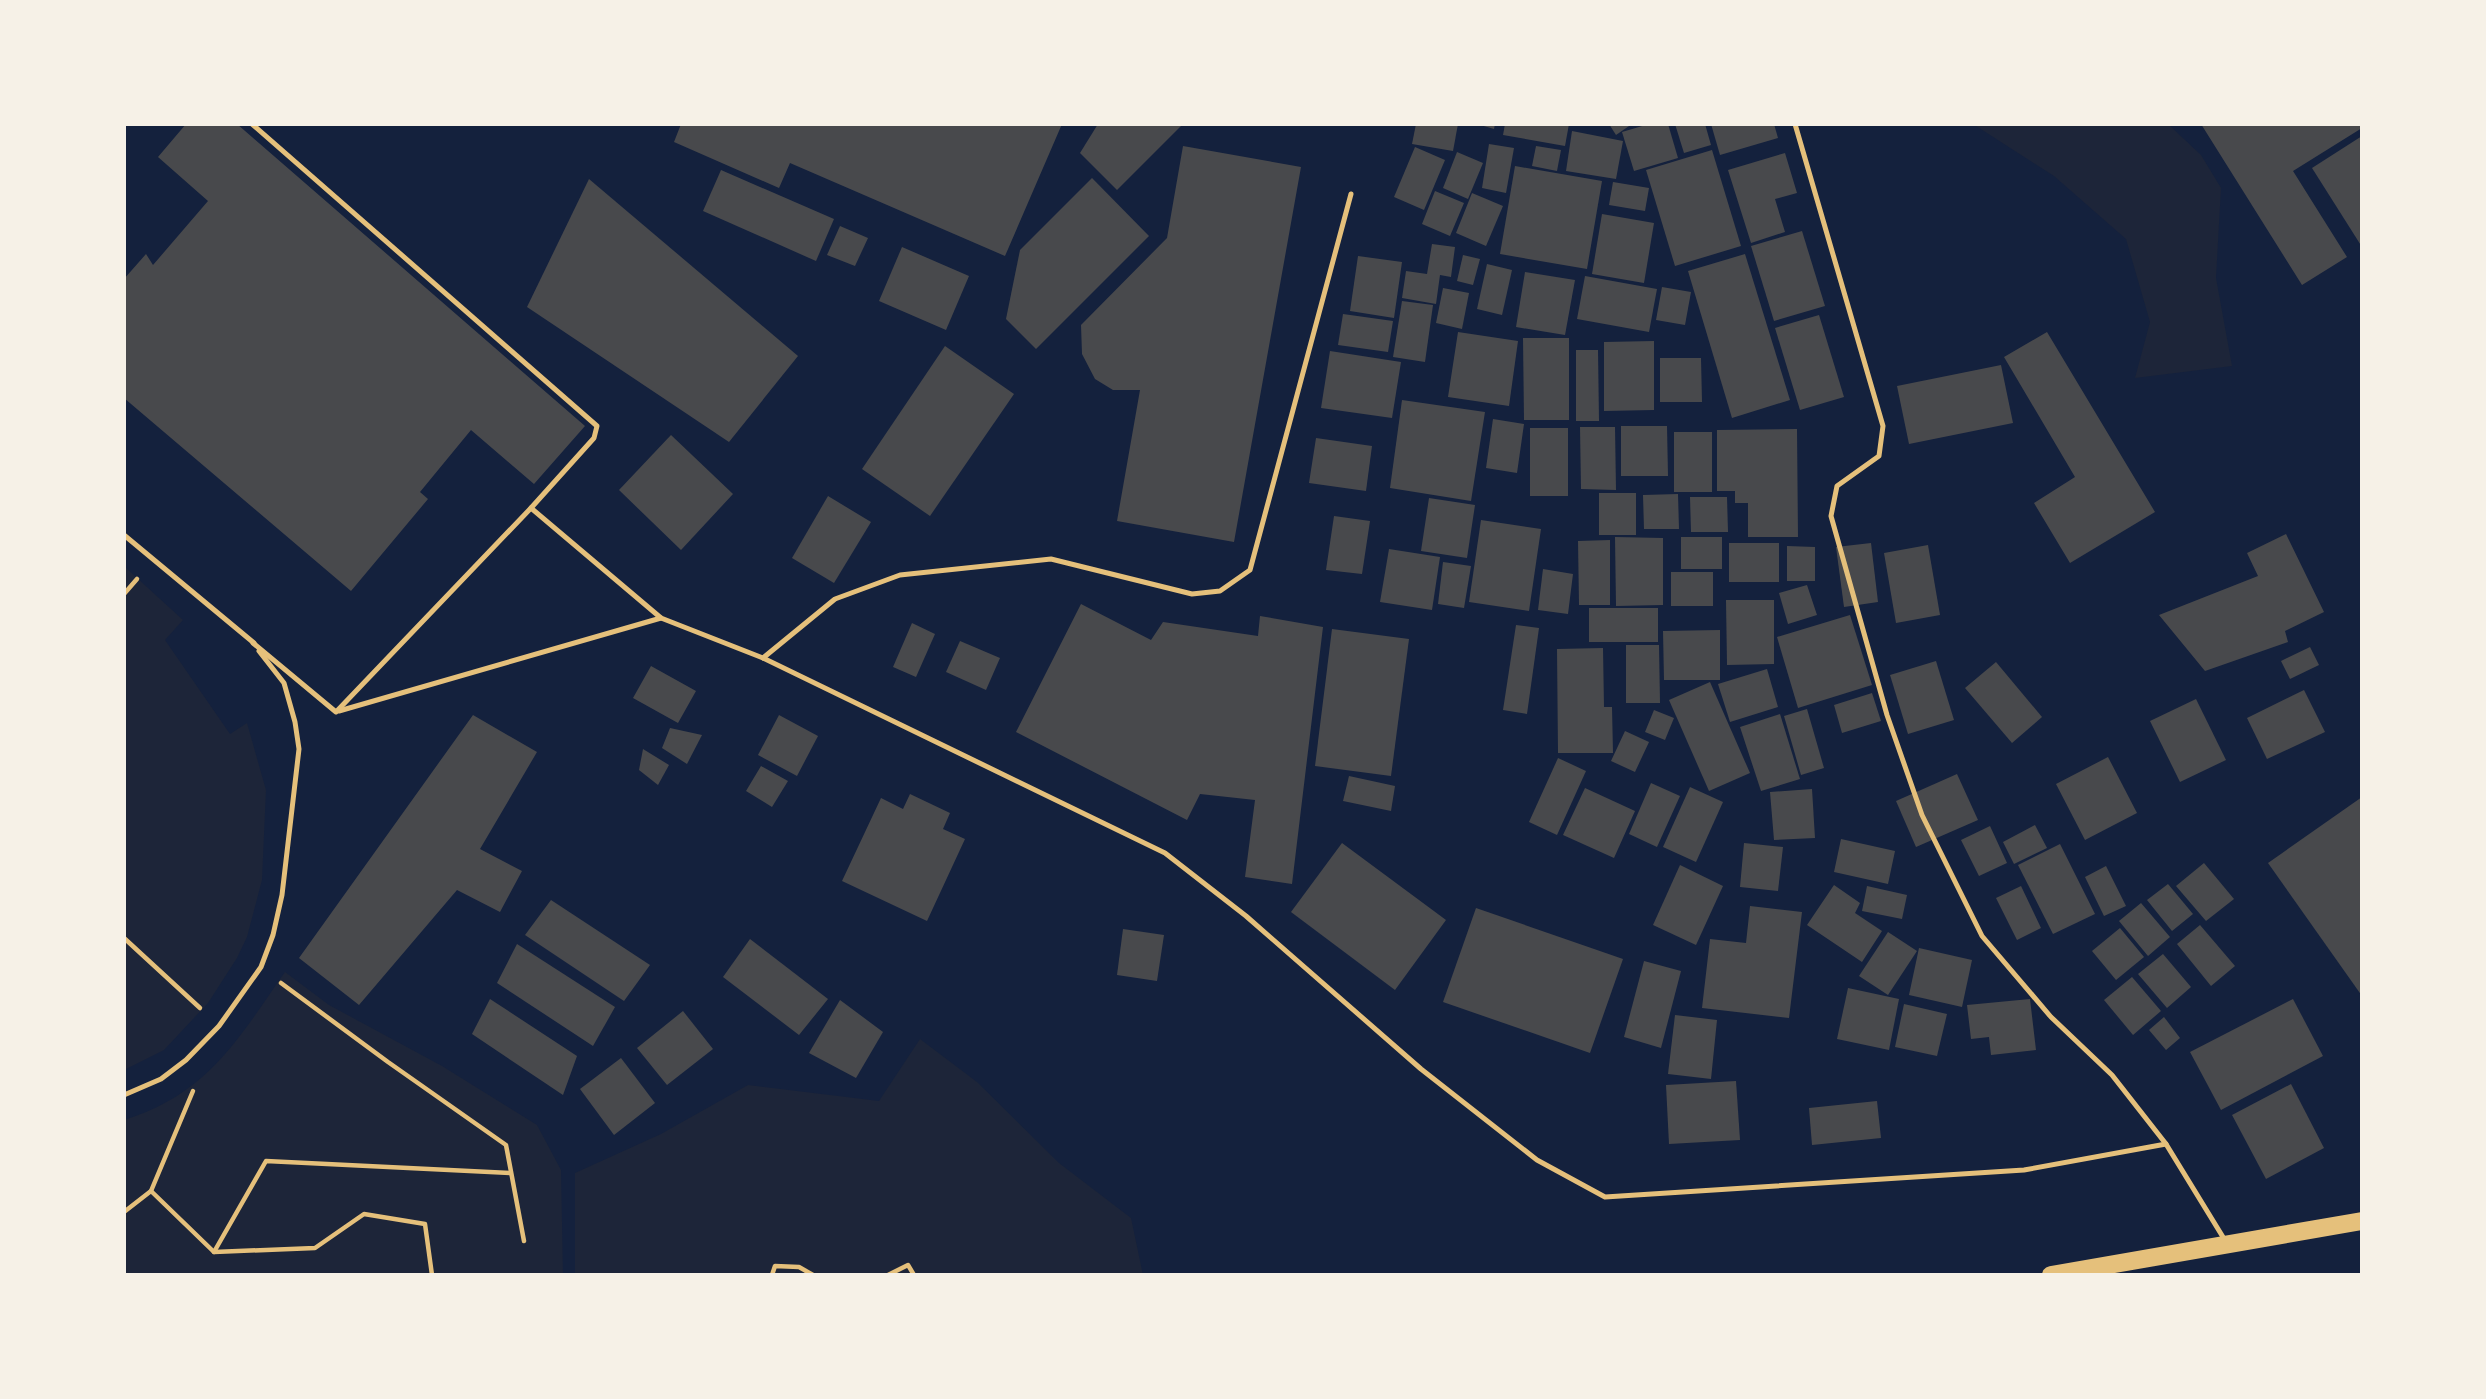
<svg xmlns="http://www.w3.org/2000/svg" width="2486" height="1399" viewBox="0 0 2486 1399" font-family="'DM Sans',sans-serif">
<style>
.green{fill:#1d2539}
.building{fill:#48494c}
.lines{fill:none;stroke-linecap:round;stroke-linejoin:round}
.path{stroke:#e5c07b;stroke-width:4.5}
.service{stroke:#e5c07b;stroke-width:5}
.primary{stroke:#e5c07b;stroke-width:18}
</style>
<rect width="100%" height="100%" fill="#14213d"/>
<g class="green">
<path d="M 1973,124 L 2168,124 L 2201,155 L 2221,188 L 2216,278 L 2232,366 L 2135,378 L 2150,322 L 2126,239 L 2054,176 Z"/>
<path d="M 124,566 L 183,620 L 165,640 L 230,734 L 247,723 L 266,790 L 262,880 L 247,937 L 237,958 L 208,1003 L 164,1050 L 124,1070 Z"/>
<path d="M 285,972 L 329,1005 L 442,1066 L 537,1125 L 561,1170 L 563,1275 L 124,1275 L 124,1120 C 208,1094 238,1039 285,972 Z"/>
<path d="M 920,1039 L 977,1082 L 1059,1163 L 1131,1218 L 1143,1275 L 575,1275 L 575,1173 L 661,1134 L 748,1085 L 879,1101 Z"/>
</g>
<g class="building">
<path d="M 186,124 L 237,124 L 585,426 L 534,484 L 471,430 L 420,492 L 428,499 L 351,591 L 124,398 L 124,279 L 146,254 L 153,265 L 208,201 L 158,157 Z"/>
<path d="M 681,124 L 1062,124 L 1005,256 L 790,163 L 779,188 L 674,142 Z"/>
<path d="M 1098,124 L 1183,124 L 1117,190 L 1080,153 Z"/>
<path d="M 1416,124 L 1458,124 L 1453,151 L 1412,144 Z"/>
<path d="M 1477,124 L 1495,124 L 1494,129 Z"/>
<path d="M 1505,124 L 1569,124 L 1565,146 L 1503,135 Z"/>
<path d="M 1609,124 L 1632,124 L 1616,135 Z"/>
<path d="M 1649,124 L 1668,124 L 1678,158 L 1634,171 L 1622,132 Z"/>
<path d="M 1675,124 L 1705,124 L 1711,145 L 1684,153 Z"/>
<path d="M 1711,124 L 1774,124 L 1778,138 L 1720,155 Z"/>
<path d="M 2201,124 L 2362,124 L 2362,128 L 2293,171 L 2347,257 L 2302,285 Z"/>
<path d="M 1572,131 L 1623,141 L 1616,179 L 1566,171 Z"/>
<path d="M 2362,136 L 2362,247 L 2312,168 Z"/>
<path d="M 1489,144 L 1514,148 L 1506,193 L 1482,188 Z"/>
<path d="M 1183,146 L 1301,167 L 1234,542 L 1117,521 L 1140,390 L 1113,390 L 1095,379 L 1082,354 L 1081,325 L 1167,238 Z"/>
<path d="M 1536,146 L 1561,150 L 1557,171 L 1532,166 Z"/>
<path d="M 1415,147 L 1445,160 L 1424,210 L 1394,197 Z"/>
<path d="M 1712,150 L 1741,246 L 1675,266 L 1646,170 Z"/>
<path d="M 1457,152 L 1483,163 L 1468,199 L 1443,188 Z"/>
<path d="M 1785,153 L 1797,193 L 1775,199 L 1785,232 L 1751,243 L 1728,170 Z"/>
<path d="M 1515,166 L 1602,181 L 1587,269 L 1500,254 Z"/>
<path d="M 721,170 L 834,219 L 816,261 L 703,211 Z"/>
<path d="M 1092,178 L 1149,236 L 1036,349 L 1006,319 L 1020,250 Z"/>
<path d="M 589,179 L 798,356 L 729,442 L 527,307 Z"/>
<path d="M 1613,182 L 1649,188 L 1645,211 L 1609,205 Z"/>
<path d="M 1435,191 L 1464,203 L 1450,236 L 1422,224 Z"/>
<path d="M 1472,193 L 1503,206 L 1486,246 L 1456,233 Z"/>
<path d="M 1602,214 L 1654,223 L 1644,283 L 1592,274 Z"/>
<path d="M 840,226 L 868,238 L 855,266 L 827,255 Z"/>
<path d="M 1802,231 L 1825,306 L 1774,321 L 1751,246 Z"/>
<path d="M 1432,244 L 1455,247 L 1451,277 L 1440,275 L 1436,304 L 1402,298 L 1406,271 L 1427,274 Z"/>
<path d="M 902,247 L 969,276 L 946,330 L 879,301 Z"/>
<path d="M 1745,254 L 1790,400 L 1732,418 L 1688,271 Z"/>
<path d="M 1463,255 L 1480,259 L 1473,285 L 1457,281 Z"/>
<path d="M 1358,256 L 1402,262 L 1394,318 L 1350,311 Z"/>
<path d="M 1487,264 L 1512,270 L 1502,315 L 1477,309 Z"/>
<path d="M 1525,272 L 1575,280 L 1565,335 L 1516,327 Z"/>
<path d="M 1585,276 L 1657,289 L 1649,332 L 1577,319 Z"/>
<path d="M 1662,287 L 1691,292 L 1685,325 L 1656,320 Z"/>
<path d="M 1443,288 L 1469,293 L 1462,329 L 1436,323 Z"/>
<path d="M 1402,301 L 1433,305 L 1425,362 L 1393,357 Z"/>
<path d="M 1343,314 L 1393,321 L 1388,352 L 1338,345 Z"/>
<path d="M 1819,315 L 1844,397 L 1800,410 L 1775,328 Z"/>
<path d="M 1458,332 L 1518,341 L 1509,406 L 1448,397 Z"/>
<path d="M 2047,332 L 2155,512 L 2070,563 L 2034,503 L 2075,477 L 2004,357 Z"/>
<path d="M 1523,338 L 1569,338 L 1569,420 L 1524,420 Z"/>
<path d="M 1654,341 L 1654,410 L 1604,411 L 1604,342 Z"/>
<path d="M 945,346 L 1014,394 L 930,516 L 862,469 Z"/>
<path d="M 1576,350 L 1598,350 L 1599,421 L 1576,421 Z"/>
<path d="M 1330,351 L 1401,362 L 1392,418 L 1321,408 Z"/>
<path d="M 1660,358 L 1701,358 L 1702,402 L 1660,402 Z"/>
<path d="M 2001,365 L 2013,423 L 1909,444 L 1897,386 Z"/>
<path d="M 1402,400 L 1485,412 L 1471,501 L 1390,488 Z"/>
<path d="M 1493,419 L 1524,424 L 1517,473 L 1486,468 Z"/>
<path d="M 1621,426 L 1667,426 L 1668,476 L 1621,476 Z"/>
<path d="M 1580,427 L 1615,427 L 1616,490 L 1581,489 Z"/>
<rect x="1530" y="428" width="38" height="68"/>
<path d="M 1797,429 L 1798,537 L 1748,537 L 1748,503 L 1735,503 L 1735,491 L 1717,491 L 1717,430 Z"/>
<rect x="1674" y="432" width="38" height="60"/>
<path d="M 671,435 L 733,494 L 681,550 L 619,490 Z"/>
<path d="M 1316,438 L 1372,446 L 1366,491 L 1309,483 Z"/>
<rect x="1599" y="493" width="37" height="42"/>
<path d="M 1678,494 L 1679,529 L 1644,529 L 1643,495 Z"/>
<path d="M 828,496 L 871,522 L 834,583 L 792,558 Z"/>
<path d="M 1690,497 L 1727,497 L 1728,532 L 1691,532 Z"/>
<path d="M 1429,498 L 1475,505 L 1467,558 L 1421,551 Z"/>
<path d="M 1334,516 L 1370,521 L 1362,574 L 1326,570 Z"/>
<path d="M 1481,520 L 1541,529 L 1529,611 L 1469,602 Z"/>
<path d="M 2286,534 L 2324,612 L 2285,631 L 2288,642 L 2205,671 L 2159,615 L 2258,576 L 2247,553 Z"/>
<path d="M 1615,537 L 1663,538 L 1663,605 L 1616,606 Z"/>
<rect x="1681" y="537" width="41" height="32"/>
<path d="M 1610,540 L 1610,605 L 1579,605 L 1578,541 Z"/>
<rect x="1729" y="543" width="50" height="39"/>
<path d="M 1871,543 L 1878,602 L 1844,607 L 1836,547 Z"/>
<path d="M 1928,545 L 1940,615 L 1896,623 L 1884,553 Z"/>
<path d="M 1787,546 L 1815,547 L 1815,581 L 1787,581 Z"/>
<path d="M 1389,549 L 1440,557 L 1432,610 L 1380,602 Z"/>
<path d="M 1443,562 L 1471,566 L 1464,608 L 1438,604 Z"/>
<path d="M 1543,569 L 1573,574 L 1568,614 L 1538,610 Z"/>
<rect x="1671" y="572" width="42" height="34"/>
<path d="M 1807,585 L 1817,615 L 1788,624 L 1779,593 Z"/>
<path d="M 1726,600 L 1774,600 L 1774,664 L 1727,665 Z"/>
<path d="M 1081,604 L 1151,640 L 1163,622 L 1258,636 L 1260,616 L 1323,627 L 1292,884 L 1245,877 L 1255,800 L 1200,794 L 1187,820 L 1016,732 Z"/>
<rect x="1589" y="608" width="69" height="34"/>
<path d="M 1850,615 L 1872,685 L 1798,708 L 1777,637 Z"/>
<path d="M 912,623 L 935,634 L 916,677 L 893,667 Z"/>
<path d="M 1516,625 L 1539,628 L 1527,714 L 1503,710 Z"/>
<path d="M 1332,629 L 1409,639 L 1391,776 L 1315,766 Z"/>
<path d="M 1720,630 L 1720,680 L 1664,680 L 1663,631 Z"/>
<path d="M 960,641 L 1000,658 L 986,690 L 946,672 Z"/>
<path d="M 1626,645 L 1659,645 L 1660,703 L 1626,703 Z"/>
<path d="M 2310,647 L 2319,665 L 2290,679 L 2281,661 Z"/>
<path d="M 1603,648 L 1604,707 L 1612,707 L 1613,753 L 1558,753 L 1557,649 Z"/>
<path d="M 1936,661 L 1954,720 L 1908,734 L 1890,675 Z"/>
<path d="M 1996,662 L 2042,717 L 2012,743 L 1965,688 Z"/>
<path d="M 651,666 L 696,691 L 678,723 L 633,698 Z"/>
<path d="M 1767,669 L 1778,707 L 1730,722 L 1718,684 Z"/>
<path d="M 1710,682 L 1750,773 L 1709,791 L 1669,700 Z"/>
<path d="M 2304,690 L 2325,732 L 2267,759 L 2247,718 Z"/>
<path d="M 1872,693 L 1881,721 L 1842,733 L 1834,705 Z"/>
<path d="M 2196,699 L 2226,760 L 2180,782 L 2150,721 Z"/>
<path d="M 1807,709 L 1824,768 L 1801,775 L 1784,716 Z"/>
<path d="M 1654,710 L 1674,718 L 1665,740 L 1645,732 Z"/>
<path d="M 1780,714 L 1800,779 L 1761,791 L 1740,727 Z"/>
<path d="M 473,715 L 537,752 L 480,849 L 522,871 L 500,912 L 457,890 L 359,1005 L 299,958 Z"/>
<path d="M 779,715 L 818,736 L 797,776 L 758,755 Z"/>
<path d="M 670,728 L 702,735 L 687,764 L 662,748 Z"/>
<path d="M 1625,731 L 1649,742 L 1635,772 L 1611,761 Z"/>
<path d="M 643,749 L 669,765 L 658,785 L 639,770 Z"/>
<path d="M 2108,757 L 2137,813 L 2085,840 L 2056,784 Z"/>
<path d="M 1558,758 L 1586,771 L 1557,835 L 1529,822 Z"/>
<path d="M 761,766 L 788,781 L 772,807 L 746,791 Z"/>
<path d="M 1957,774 L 1978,820 L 1916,847 L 1896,801 Z"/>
<path d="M 1349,776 L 1395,786 L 1391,811 L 1343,801 Z"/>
<path d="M 1651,783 L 1680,796 L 1657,847 L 1629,834 Z"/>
<path d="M 1690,787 L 1723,802 L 1696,862 L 1663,847 Z"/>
<path d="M 1585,788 L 1635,811 L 1614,858 L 1563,835 Z"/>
<path d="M 1812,789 L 1815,838 L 1774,840 L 1770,792 Z"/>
<path d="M 910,794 L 950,813 L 943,829 L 965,839 L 927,921 L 842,881 L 881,798 L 903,809 Z"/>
<path d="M 2362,797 L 2362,996 L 2268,863 Z"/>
<path d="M 2035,825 L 2047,848 L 2014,864 L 2003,842 Z"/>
<path d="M 1990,826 L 2007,863 L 1979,876 L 1961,840 Z"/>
<path d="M 1841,839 L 1895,851 L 1888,884 L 1834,872 Z"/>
<path d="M 1342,843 L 1446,920 L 1395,990 L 1291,912 Z"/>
<path d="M 1744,843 L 1783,847 L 1778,891 L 1740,887 Z"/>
<path d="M 2060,844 L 2095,914 L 2053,934 L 2018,865 Z"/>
<path d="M 2204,863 L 2234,899 L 2206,921 L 2176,886 Z"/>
<path d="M 1680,865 L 1723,886 L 1696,945 L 1653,925 Z"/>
<path d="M 2106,866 L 2126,906 L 2104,916 L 2085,877 Z"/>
<path d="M 2168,884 L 2193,914 L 2172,931 L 2147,900 Z"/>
<path d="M 1834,885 L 1860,903 L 1855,913 L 1882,931 L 1862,962 L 1807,925 Z"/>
<path d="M 1867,886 L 1907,895 L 1902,919 L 1862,911 Z"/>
<path d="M 2021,886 L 2041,928 L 2017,940 L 1996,898 Z"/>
<path d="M 551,900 L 650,965 L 624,1001 L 525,935 Z"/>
<path d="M 2141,903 L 2170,937 L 2148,956 L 2119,921 Z"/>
<path d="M 1750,906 L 1802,912 L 1789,1018 L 1702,1008 L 1710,939 L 1746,943 Z"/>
<path d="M 1476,908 L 1623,959 L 1590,1053 L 1443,1002 Z"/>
<path d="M 2200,925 L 2235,966 L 2211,986 L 2177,944 Z"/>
<path d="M 2120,928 L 2144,957 L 2116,980 L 2092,951 Z"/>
<path d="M 1123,929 L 1164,935 L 1157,981 L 1117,975 Z"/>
<path d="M 1888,932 L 1917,951 L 1888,995 L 1859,976 Z"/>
<path d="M 750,939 L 828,999 L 799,1035 L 723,977 Z"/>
<path d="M 517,944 L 615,1007 L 593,1046 L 497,983 Z"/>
<path d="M 1919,948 L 1972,960 L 1962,1007 L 1909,995 Z"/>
<path d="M 2163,954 L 2191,987 L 2167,1008 L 2138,974 Z"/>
<path d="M 1644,961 L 1681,971 L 1661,1048 L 1624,1037 Z"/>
<path d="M 2132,977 L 2161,1011 L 2133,1035 L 2104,1000 Z"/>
<path d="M 1848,988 L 1899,999 L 1889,1050 L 1837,1039 Z"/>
<path d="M 490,999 L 577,1056 L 563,1095 L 472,1034 Z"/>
<path d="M 2030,999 L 2036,1050 L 1991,1055 L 1989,1037 L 1971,1039 L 1967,1005 Z"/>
<path d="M 2293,999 L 2323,1056 L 2221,1110 L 2190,1052 Z"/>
<path d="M 840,1000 L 883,1032 L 856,1078 L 809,1053 Z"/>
<path d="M 1904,1004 L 1947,1014 L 1937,1056 L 1895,1047 Z"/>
<path d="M 683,1011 L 713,1049 L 667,1085 L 637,1048 Z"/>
<path d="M 1675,1015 L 1717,1020 L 1711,1079 L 1668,1074 Z"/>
<path d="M 2164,1017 L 2180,1038 L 2166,1050 L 2149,1030 Z"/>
<path d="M 621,1058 L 655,1103 L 614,1135 L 580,1089 Z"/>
<path d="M 1736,1081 L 1740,1140 L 1669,1144 L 1666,1085 Z"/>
<path d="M 2291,1084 L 2324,1148 L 2266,1179 L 2232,1115 Z"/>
<path d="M 1877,1101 L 1881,1138 L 1812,1145 L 1809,1108 Z"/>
</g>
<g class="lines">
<g class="path">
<path d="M 124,594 L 137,579"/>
<path d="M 124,938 L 200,1008"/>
<path d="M 281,983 L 388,1062 L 506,1145 L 524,1241"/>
<path d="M 151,1191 L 214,1252 L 315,1248 L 364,1214 L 425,1224 L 432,1275"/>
<path d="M 124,1212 L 151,1191 L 193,1091"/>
<path d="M 214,1252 L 266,1161 L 510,1173"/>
<path d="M 772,1275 L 775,1266 L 799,1267 L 813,1275"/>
<path d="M 888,1275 L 908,1265 L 914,1275"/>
</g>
<g class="service">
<path d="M 252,124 L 597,426 L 594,438 L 531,508 L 336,712 L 253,643"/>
<path d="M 1795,124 L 1883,426 L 1879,456 L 1837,486 L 1831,516 L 1887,715 L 1922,815 L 1982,936 L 2051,1017 L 2112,1075 L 2166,1144 L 2226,1242"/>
<path d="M 531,508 L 661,618 L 763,658 L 1165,853 L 1246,916 L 1421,1069 L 1537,1160 L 1605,1197 L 2024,1170 L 2166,1144"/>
<path d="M 124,535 L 254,643"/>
<path d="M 763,658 L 835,599 L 900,575 L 1051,559 L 1192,594 L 1220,591 L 1250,570 L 1351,194"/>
<path d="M 339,711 L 661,618"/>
<path d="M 124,1095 L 161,1079 L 186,1060 L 219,1026 L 261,967 L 273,935 L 282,895 L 299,749 L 295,722 L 284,683 L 259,651"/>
</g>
<path class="primary" d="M 2051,1275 L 2362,1221"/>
</g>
<rect width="2486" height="1399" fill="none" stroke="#f6f1e7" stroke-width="252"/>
</svg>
